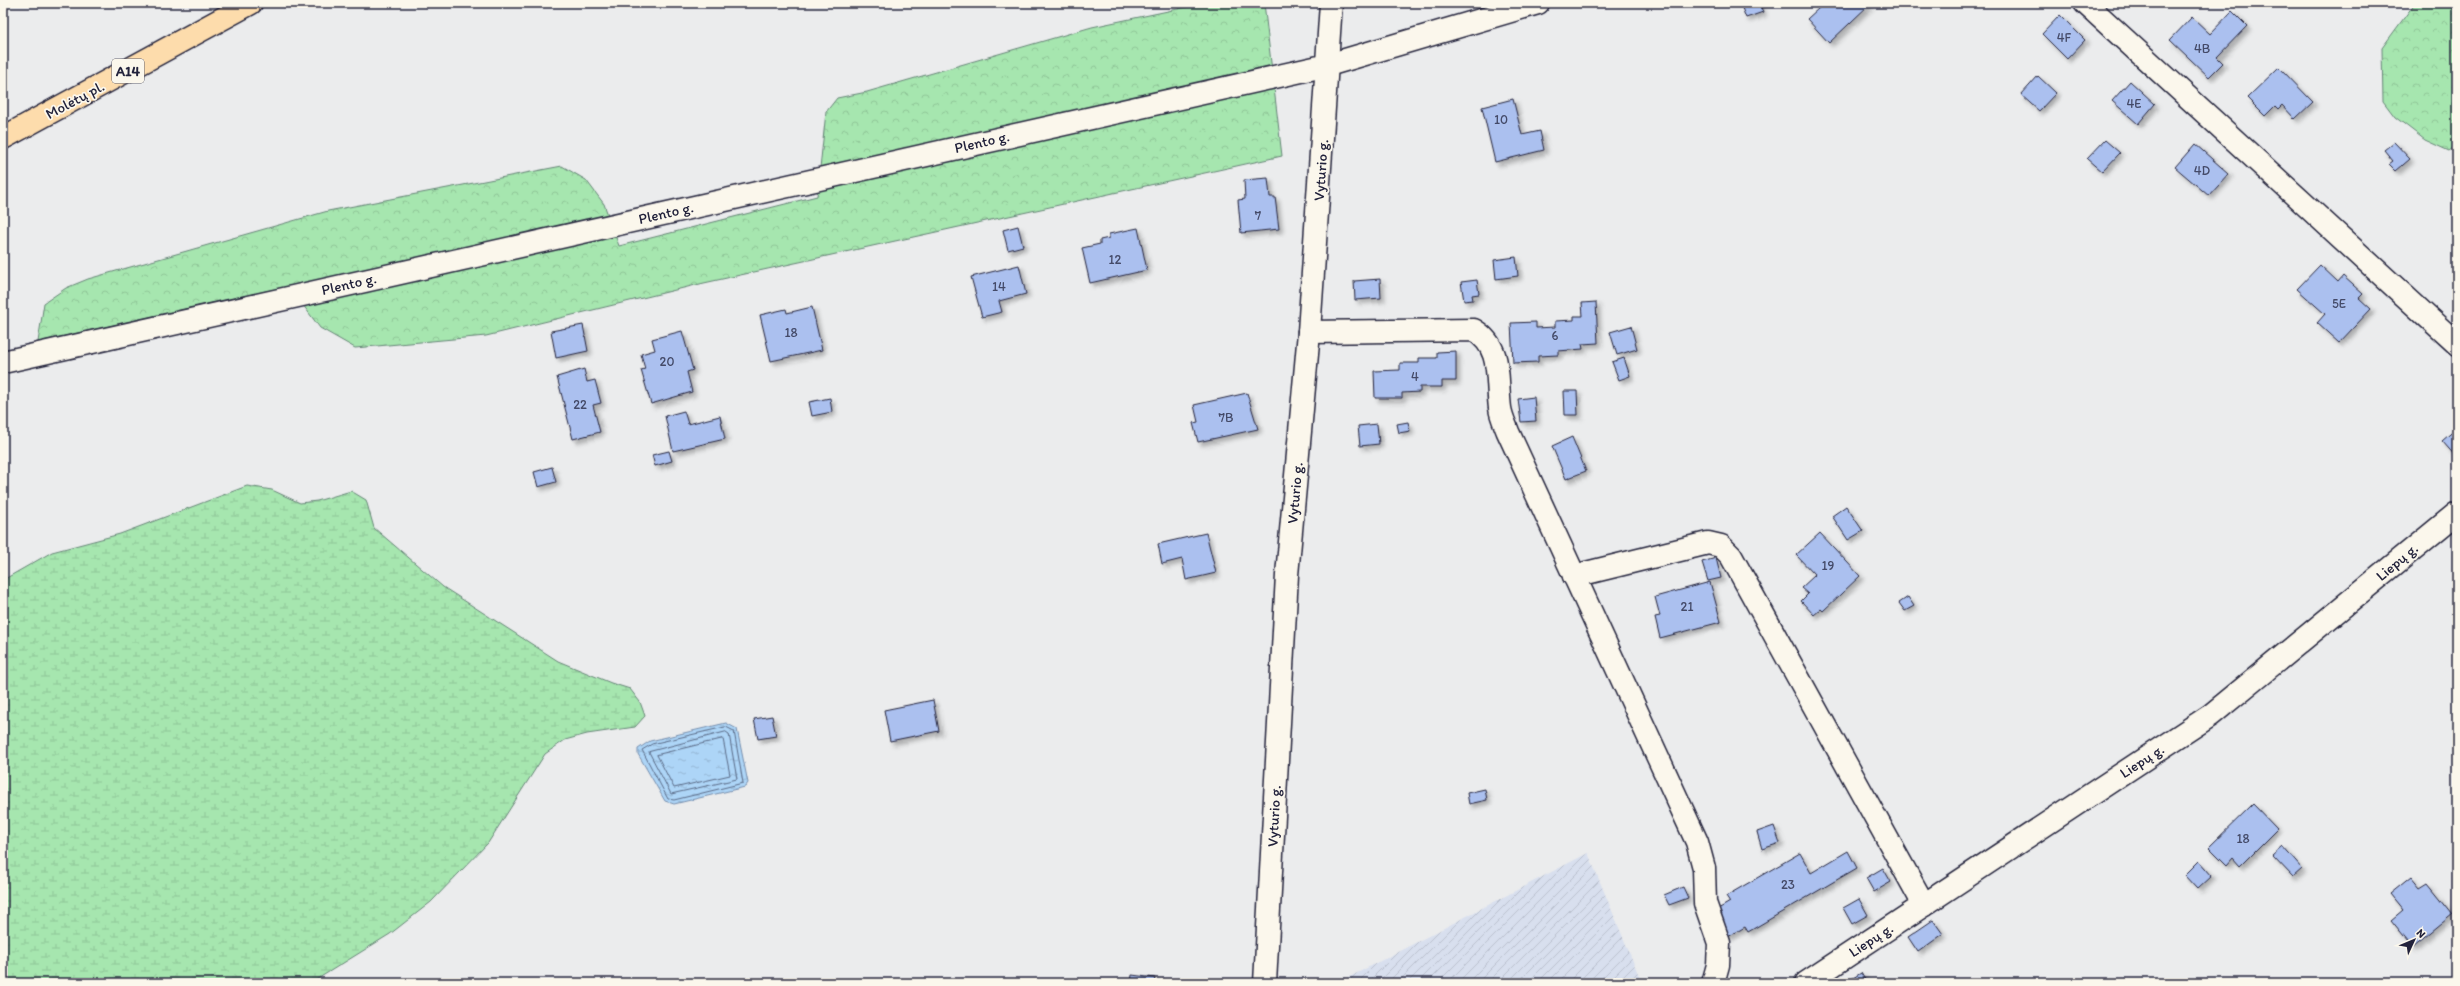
<svg xmlns="http://www.w3.org/2000/svg" width="2460" height="986" viewBox="0 0 2460 986" font-family="Itim,sans-serif">
<style>
.industrial{fill:url(#industrial-furrows)}
.forest{fill:url(#forest-crowns);stroke:#648475}
.wetland{fill:url(#wetland-marsh);stroke:#648475}
.water{fill:url(#water-ripples);stroke:#758dac}
.lines{fill:none;stroke-linecap:round;stroke-linejoin:round}
.shore{stroke:#5a6a86;stroke-width:1}
.building{fill:#abc0ef;stroke:#22223b;filter:url(#shadow)}
.minor-casing{stroke:#22223b;stroke-width:25}
.trunk-casing{stroke:#22223b;stroke-width:25}
.minor{stroke:#fbf7ec;stroke-width:22}
.trunk{stroke:#fddcac;stroke-width:22}
.labels{text-anchor:middle;stroke-width:3.5;stroke-linejoin:round;paint-order:stroke}
.number-label{font-size:13px;fill:#444a68}
.shield{fill:#fbf7ec;stroke:#636270;stroke-width:1}
.shield-label{font-size:14px;font-weight:bold;fill:#22223b}
.street-label{font-size:15px;fill:#22223b;stroke:#fbf7ec}
</style>
<defs>
<pattern id="industrial-furrows" width="10" height="10" patternUnits="userSpaceOnUse"><rect width="10" height="10" fill="#d8dfee"/><path d="M-1 1l2-2M0 10L10 0M9 11l2-2" fill="none" stroke="#b9bfcd"/></pattern>
<pattern id="forest-crowns" width="20" height="18" patternUnits="userSpaceOnUse"><rect width="20" height="18" fill="#a6e6af"/><path d="M2 6a3 3 0 1 1 6 0M12 15a3 3 0 1 1 6 0" fill="none" stroke="#8fc597"/></pattern>
<pattern id="wetland-marsh" width="20" height="14" patternUnits="userSpaceOnUse"><rect width="20" height="14" fill="#a6e6af"/><path d="M1 5h8M5 5V1M11 12h8M15 12V8" fill="none" stroke="#8fc597"/></pattern>
<pattern id="water-ripples" width="26" height="14" patternUnits="userSpaceOnUse"><rect width="26" height="14" fill="#add5f7"/><path d="M2 4q2-2 4 0t4 0M15 11q2-2 4 0t4 0" fill="none" stroke="#95b7d5"/></pattern>
<filter id="shadow"><feDropShadow dx="3.5" dy="3.5" stdDeviation="2" flood-color="#0004"/></filter>
</defs>
<rect width="100%" height="100%" fill="#ebeced"/>
<filter id="ink" filterUnits="userSpaceOnUse"><feTurbulence type="fractalNoise" baseFrequency=".025" numOctaves="2"/><feDisplacementMap in="SourceGraphic" scale="8" xChannelSelector="R" yChannelSelector="G"/><feConvolveMatrix kernelMatrix="1 2 1 2 8 2 1 2 1" color-interpolation-filters="sRGB"/></filter>
<g filter="url(#ink)">
<path class="industrial" d="M 1588,853 L 1642,983 L 1338,983 Z"/>
<g class="forest">
<path d="M 1206,3 L 1264,3 L 1282,156 L 704,283 L 486,336 L 355,348 L 320,328 L 289,286 L 38,342 L 44,303 L 66,288 L 88,279 L 328,211 L 562,166 L 586,180 L 604,204 L 619,246 L 817,196 L 826,112 L 837,98 L 867,92 L 1092,27 Z"/>
<path d="M 2415,3 L 2457,3 L 2457,145 L 2449,151 L 2425,140 L 2395,117 L 2383,101 L 2382,48 Z"/>
</g>
<path class="wetland" d="M 247,486 L 272,490 L 300,503 L 317,501 L 351,491 L 366,500 L 374,528 L 443,587 L 558,661 L 611,683 L 630,689 L 640,702 L 645,716 L 635,727 L 587,734 L 565,740 L 545,754 L 488,843 L 431,902 L 390,934 L 311,983 L 3,983 L 3,580 L 52,552 L 120,534 Z"/>
<path class="water" d="M 726,723 L 737,729 L 748,783 L 745,787 L 674,804 L 665,801 L 638,754 L 638,749 L 650,741 Z"/>
<g class="lines">
<g class="shore">
<path d="M 726,727 L 734,731 L 743,783 L 674,800 L 668,799 L 642,750 L 652,744 Z"/>
<path d="M 726,732 L 729,734 L 737,779 L 671,794 L 649,752 Z"/>
<path d="M 723,739 L 730,775 L 674,788 L 657,755 Z"/>
</g>
</g>
<g class="building">
<path d="M 1759,3 L 1763,12 L 1746,18 L 1742,8 Z"/>
<path d="M 1814,3 L 1871,3 L 1829,43 L 1807,19 L 1819,8 Z"/>
<path d="M 2232,11 L 2247,26 L 2217,57 L 2223,63 L 2209,77 L 2170,40 L 2192,17 L 2210,34 Z"/>
<path d="M 2060,15 L 2085,40 L 2067,59 L 2042,34 Z"/>
<path d="M 2279,67 L 2313,102 L 2295,119 L 2282,105 L 2278,109 L 2275,106 L 2265,116 L 2247,98 Z"/>
<path d="M 2038,76 L 2056,93 L 2039,111 L 2021,95 Z"/>
<path d="M 2130,81 L 2155,104 L 2138,124 L 2112,101 Z"/>
<path d="M 1513,99 L 1522,135 L 1540,131 L 1544,150 L 1495,162 L 1482,107 Z"/>
<path d="M 2105,140 L 2120,153 L 2102,172 L 2087,159 Z"/>
<path d="M 2394,142 L 2410,159 L 2396,171 L 2389,164 L 2393,161 L 2384,150 Z"/>
<path d="M 2195,144 L 2229,174 L 2209,196 L 2175,167 Z"/>
<path d="M 1268,178 L 1270,197 L 1275,197 L 1279,229 L 1241,233 L 1238,200 L 1245,199 L 1244,180 Z"/>
<path d="M 1018,226 L 1023,246 L 1008,250 L 1003,230 Z"/>
<path d="M 1138,228 L 1147,270 L 1090,283 L 1082,248 L 1100,244 L 1100,240 L 1109,238 L 1109,234 Z"/>
<path d="M 1516,257 L 1518,276 L 1496,279 L 1494,260 Z"/>
<path d="M 1019,265 L 1026,294 L 999,301 L 1002,312 L 982,317 L 971,277 Z"/>
<path d="M 2320,265 L 2338,282 L 2343,276 L 2363,294 L 2359,298 L 2371,309 L 2339,343 L 2317,323 L 2325,314 L 2297,289 Z"/>
<path d="M 1380,279 L 1381,298 L 1355,300 L 1354,281 Z"/>
<path d="M 1477,280 L 1479,294 L 1472,295 L 1473,300 L 1464,301 L 1461,282 Z"/>
<path d="M 1596,302 L 1598,343 L 1582,344 L 1583,349 L 1558,351 L 1558,355 L 1538,356 L 1538,362 L 1513,363 L 1511,323 L 1536,322 L 1536,328 L 1555,327 L 1555,321 L 1574,320 L 1574,316 L 1583,316 L 1582,303 Z"/>
<path d="M 812,307 L 822,350 L 771,361 L 760,315 L 786,309 L 787,313 Z"/>
<path d="M 583,325 L 588,351 L 556,358 L 551,331 Z"/>
<path d="M 1631,326 L 1637,349 L 1617,355 L 1610,332 Z"/>
<path d="M 682,331 L 693,370 L 687,372 L 692,392 L 651,404 L 641,370 L 645,369 L 641,354 L 655,350 L 652,339 Z"/>
<path d="M 1456,351 L 1456,381 L 1442,381 L 1442,387 L 1420,387 L 1420,392 L 1402,393 L 1402,398 L 1375,398 L 1374,371 L 1400,370 L 1400,363 L 1419,363 L 1419,358 L 1437,358 L 1437,352 Z"/>
<path d="M 1624,358 L 1630,376 L 1619,380 L 1612,362 Z"/>
<path d="M 584,369 L 587,382 L 595,380 L 601,403 L 593,405 L 600,432 L 573,439 L 557,377 Z"/>
<path d="M 1564,391 L 1577,391 L 1578,415 L 1565,415 Z"/>
<path d="M 1247,393 L 1258,429 L 1198,442 L 1193,423 L 1198,422 L 1194,405 Z"/>
<path d="M 1534,397 L 1536,421 L 1521,422 L 1518,399 Z"/>
<path d="M 830,398 L 832,412 L 812,416 L 809,402 Z"/>
<path d="M 684,411 L 688,424 L 720,416 L 725,439 L 673,451 L 665,416 Z"/>
<path d="M 1408,422 L 1410,431 L 1399,433 L 1397,424 Z"/>
<path d="M 1377,424 L 1379,444 L 1360,446 L 1358,426 Z"/>
<path d="M 2457,428 L 2457,458 L 2442,441 Z"/>
<path d="M 1572,437 L 1586,471 L 1566,479 L 1552,446 Z"/>
<path d="M 669,451 L 672,461 L 655,466 L 652,455 Z"/>
<path d="M 552,467 L 556,482 L 538,487 L 534,472 Z"/>
<path d="M 1846,506 L 1863,531 L 1848,540 L 1832,516 Z"/>
<path d="M 1206,533 L 1216,573 L 1186,580 L 1182,559 L 1162,564 L 1158,544 Z"/>
<path d="M 1820,533 L 1860,576 L 1823,611 L 1821,609 L 1814,615 L 1801,601 L 1808,594 L 1801,588 L 1815,575 L 1796,555 Z"/>
<path d="M 1716,558 L 1721,578 L 1708,581 L 1702,562 Z"/>
<path d="M 1710,582 L 1721,622 L 1660,638 L 1655,617 L 1660,616 L 1655,597 Z"/>
<path d="M 1908,597 L 1914,606 L 1905,611 L 1899,603 Z"/>
<path d="M 933,700 L 939,731 L 890,741 L 884,710 Z"/>
<path d="M 772,716 L 776,736 L 758,739 L 754,719 Z"/>
<path d="M 1485,789 L 1487,800 L 1469,804 L 1467,793 Z"/>
<path d="M 2253,804 L 2277,829 L 2240,866 L 2233,858 L 2227,865 L 2209,847 Z"/>
<path d="M 1774,826 L 1780,843 L 1762,849 L 1757,832 Z"/>
<path d="M 2282,846 L 2302,869 L 2293,877 L 2272,855 Z"/>
<path d="M 1848,851 L 1857,868 L 1748,932 L 1745,927 L 1728,937 L 1713,912 L 1730,902 L 1726,896 L 1800,853 L 1811,873 Z"/>
<path d="M 2199,861 L 2212,876 L 2198,889 L 2185,875 Z"/>
<path d="M 1883,868 L 1891,882 L 1874,892 L 1866,878 Z"/>
<path d="M 2411,877 L 2420,888 L 2428,883 L 2453,914 L 2413,947 L 2391,920 L 2403,910 L 2390,894 Z"/>
<path d="M 1683,887 L 1688,898 L 1669,905 L 1664,895 Z"/>
<path d="M 1859,899 L 1868,915 L 1852,924 L 1843,908 Z"/>
<path d="M 1933,920 L 1943,934 L 1918,952 L 1908,937 Z"/>
<path d="M 1861,973 L 1867,983 L 1845,983 Z"/>
<path d="M 1132,975 L 1155,978 L 1154,983 L 1131,983 Z"/>
</g>
<g class="lines">
<defs>
<g id="minor">
<path d="M 2085,3 L 2457,344"/>
<path d="M 1309,332 L 1474,330 C 1503,348 1496,377 1500,408 C 1501,416 1505,424 1508,432 L 1697,842 L 1704,868 L 1705,903 L 1719,943 L 1718,965 L 1713,983"/>
<path d="M 3,362 L 1328,65 L 1538,3"/>
<path d="M 1574,576 L 1708,543 L 1721,546 L 1731,556 L 1924,905"/>
<path d="M 1265,983 L 1287,575 L 1309,332 L 1331,3"/>
<path d="M 1806,983 L 2211,715 L 2457,513"/>
</g>
<path id="trunk" d="M 3,138 L 251,3"/>
</defs>
<use href="#minor" class="minor-casing"/>
<use href="#trunk" class="trunk-casing"/>
<use href="#minor" class="minor"/>
<use href="#trunk" class="trunk"/>
</g>
</g>
<g class="labels">
<g class="number-label">
<text x="2064" y="42">4F</text>
<text x="2202" y="53">4B</text>
<text x="2134" y="108">4E</text>
<text x="1501" y="124">10</text>
<text x="2202" y="175">4D</text>
<text x="1258" y="220">7</text>
<text x="1115" y="264">12</text>
<text x="999" y="291">14</text>
<text x="2339" y="308">5E</text>
<text x="791" y="337">18</text>
<text x="1555" y="340">6</text>
<text x="667" y="366">20</text>
<text x="1415" y="381">4</text>
<text x="580" y="409">22</text>
<text x="1226" y="422">7B</text>
<text x="1828" y="570">19</text>
<text x="1687" y="611">21</text>
<text x="2243" y="843">18</text>
<text x="1788" y="889">23</text>
</g>
<rect class="shield" x="112" y="59" width="32" height="24" rx="3"/>
<g class="shield-label">
<text x="128" y="76">A14</text>
</g>
<g class="street-label">
<text transform="translate(75 100) rotate(-28)" y="5">Molėtų pl.</text>
<text transform="translate(982 142) rotate(-13)" y="5">Plento g.</text>
<text transform="translate(1321 170) rotate(-86)" y="5">Vyturio g.</text>
<text transform="translate(666 213) rotate(-13)" y="5">Plento g.</text>
<text transform="translate(349 284) rotate(-13)" y="5">Plento g.</text>
<text transform="translate(1295 493) rotate(-85)" y="5">Vyturio g.</text>
<text transform="translate(2397 562) rotate(-40)" y="5">Liepų g.</text>
<text transform="translate(2142 761) rotate(-33)" y="5">Liepų g.</text>
<text transform="translate(1274 816) rotate(-87)" y="5">Vyturio g.</text>
<text transform="translate(1871 940) rotate(-33)" y="5">Liepų g.</text>
</g>
</g>
<rect width="2460" height="986" fill="none" stroke="#fbf7ec" stroke-width="16"/>
<rect x="8" y="8" width="2444" height="970" fill="none" stroke="#22223b" stroke-width="1.5" filter="url(#ink)"/>
<g transform="translate(2414 940) rotate(46)" stroke="#fbf7ec" stroke-width="3" paint-order="stroke">
<path d="M0-3L7 15L0 10L-7 15Z" fill="#22223b"/>
<text y="-6" font-size="11" font-weight="bold" text-anchor="middle" fill="#22223b">N</text>
</g>
</svg>
